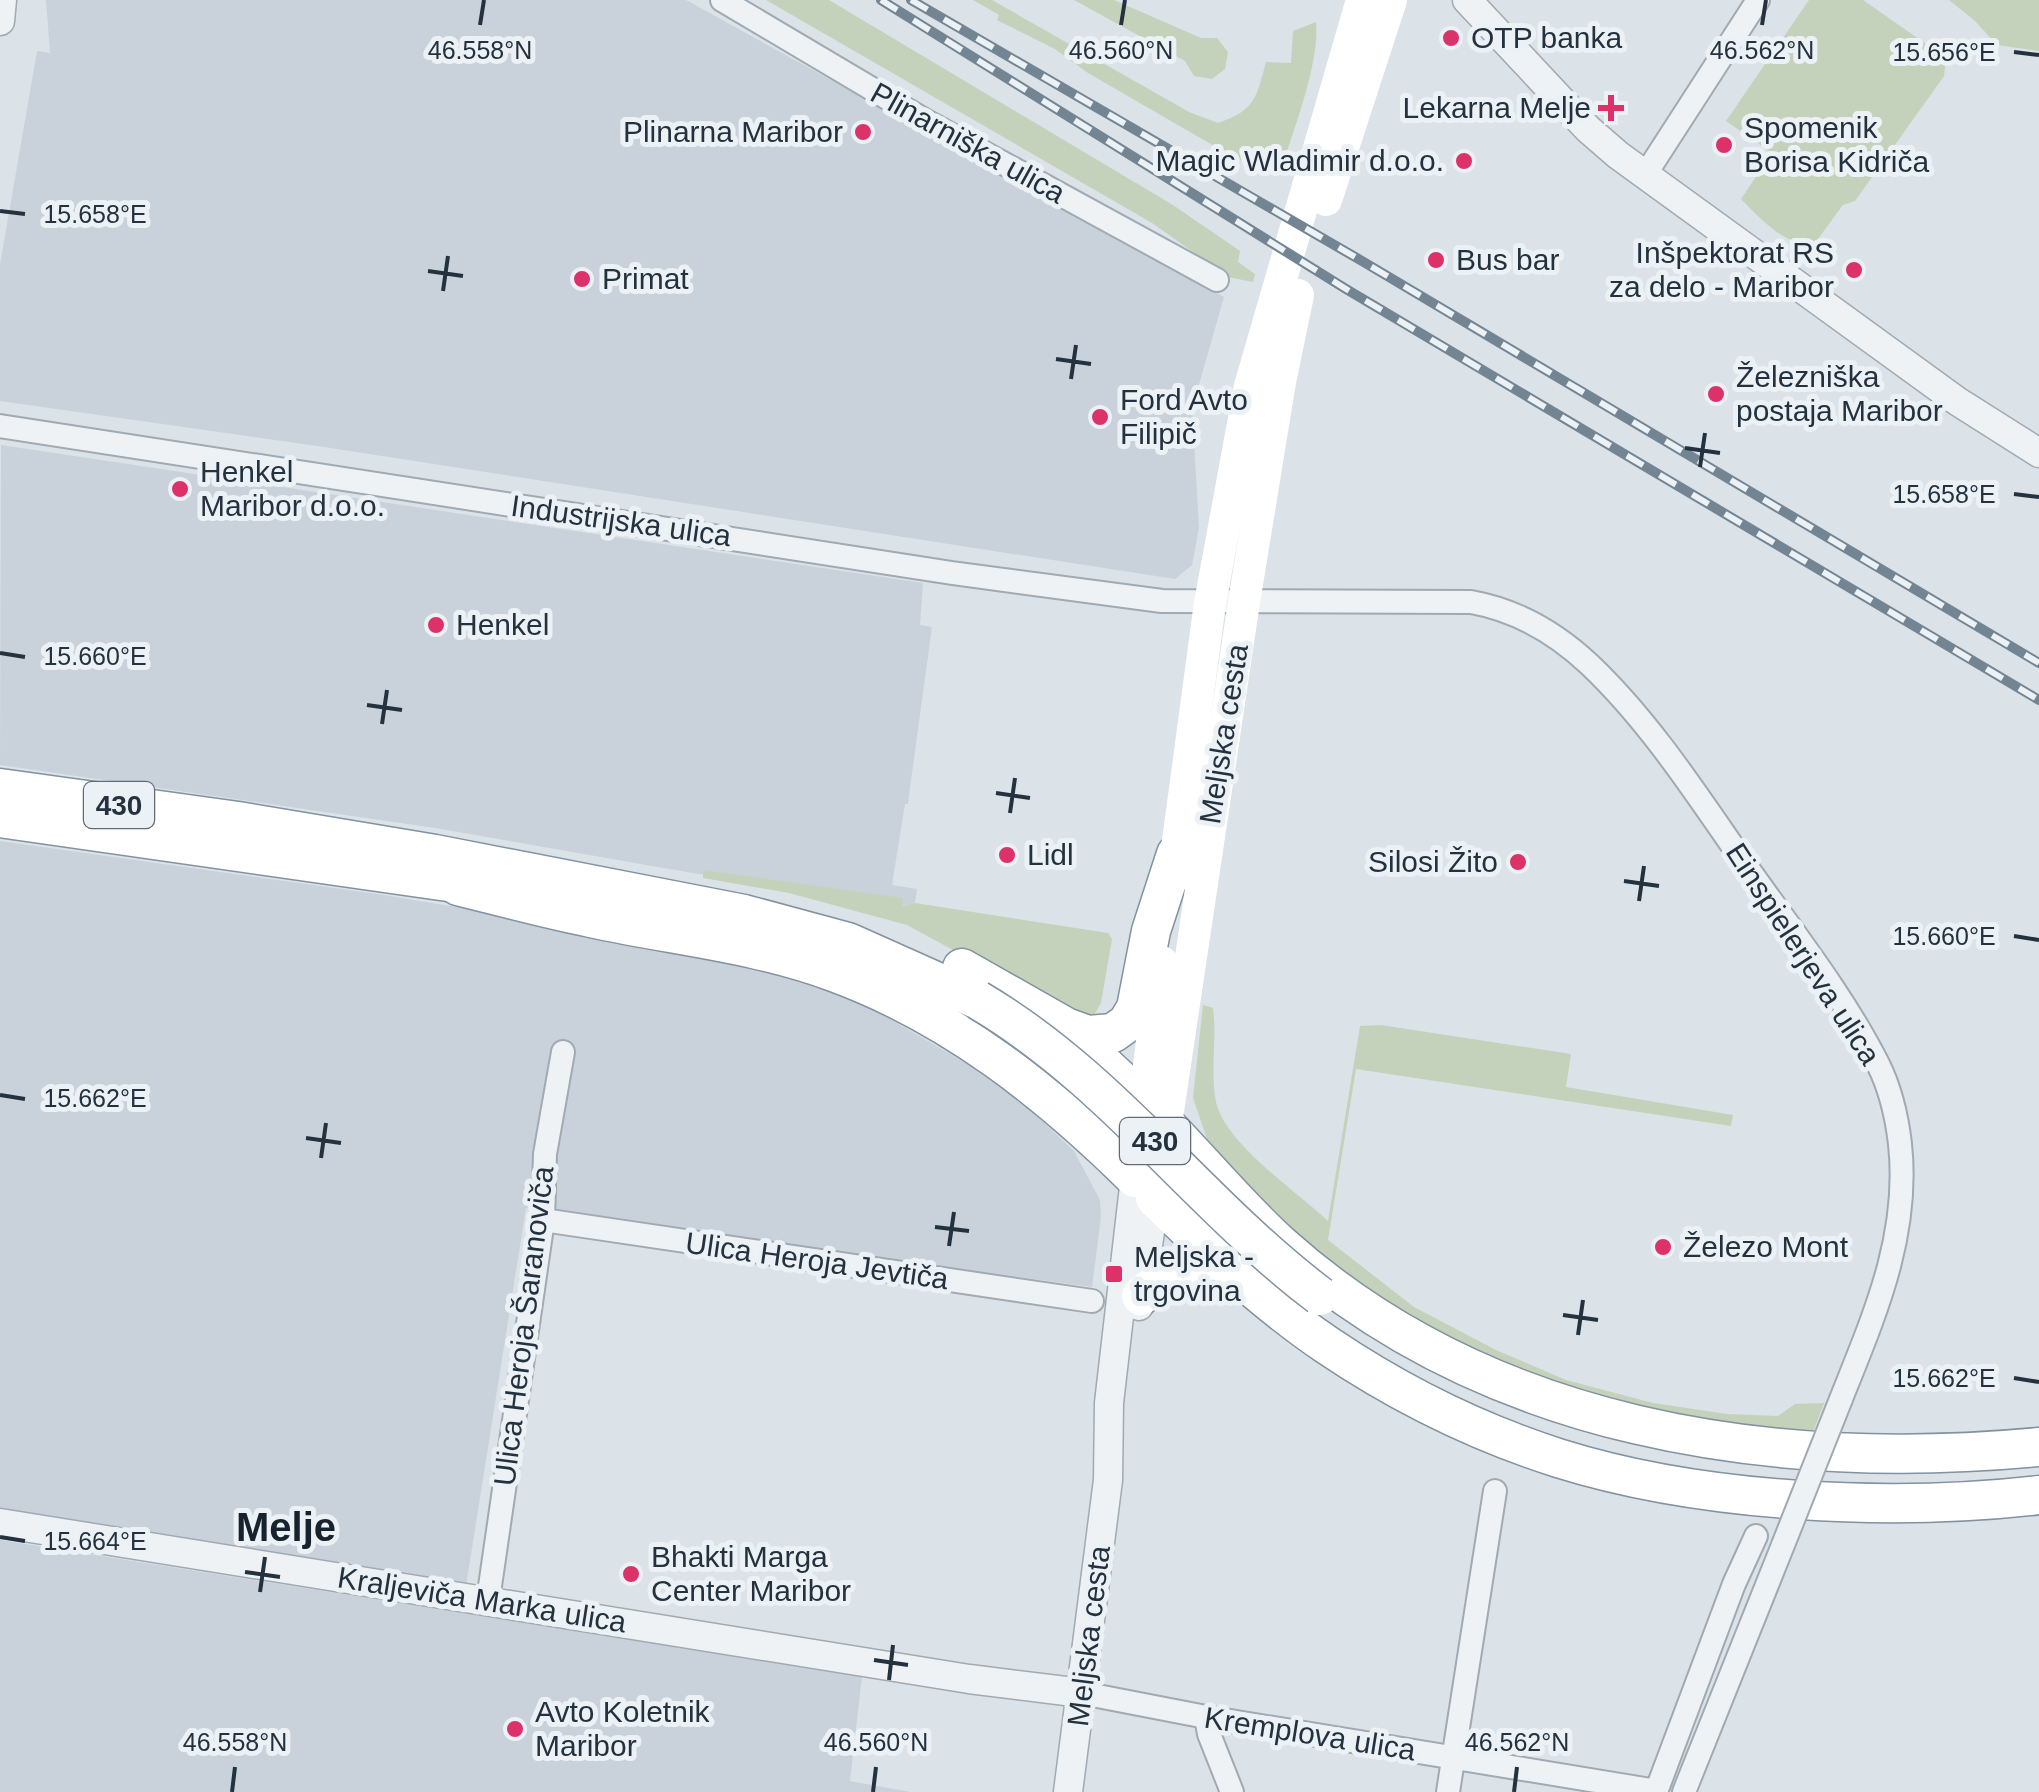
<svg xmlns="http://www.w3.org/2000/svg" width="2039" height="1792" viewBox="0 0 2039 1792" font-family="Helvetica,sans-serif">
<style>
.built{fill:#c9d2da}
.green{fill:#c5d2bb}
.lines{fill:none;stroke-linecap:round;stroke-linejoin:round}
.minor-casing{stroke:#a0aab2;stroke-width:26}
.tertiary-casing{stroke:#a0aab2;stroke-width:31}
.trunk-casing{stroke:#8192a0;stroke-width:41}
.minor{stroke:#eef2f5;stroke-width:22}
.tertiary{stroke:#eef2f5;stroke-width:28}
.secondary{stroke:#fff;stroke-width:32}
.trunk{stroke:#fff;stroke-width:38}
.rail-casing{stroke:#738593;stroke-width:10}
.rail{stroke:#ebf1f5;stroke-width:6;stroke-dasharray:19;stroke-linecap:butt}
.minor-bridge-casing{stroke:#a0aab2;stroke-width:26;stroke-linecap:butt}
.trunk-bridge-casing{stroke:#8192a0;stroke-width:41;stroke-linecap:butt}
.minor-bridge{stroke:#eef2f5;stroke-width:22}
.trunk-bridge{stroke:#fff;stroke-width:38}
.ticks{fill:none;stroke:#24323f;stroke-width:4}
.poi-dot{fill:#dc3169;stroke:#ebf1f5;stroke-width:4}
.labels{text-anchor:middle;stroke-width:10;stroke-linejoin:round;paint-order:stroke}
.shield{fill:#ebf1f5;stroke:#606b76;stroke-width:2.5}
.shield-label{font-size:28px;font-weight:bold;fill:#24323f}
.poi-label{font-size:30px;fill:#24323f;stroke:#ebf1f5;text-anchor:start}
.street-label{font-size:30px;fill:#24323f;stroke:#ebf1f5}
.district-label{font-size:40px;font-weight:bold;fill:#16232f;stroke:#ebf1f5}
.ticks-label{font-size:25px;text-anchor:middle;fill:#24323f;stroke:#ebf1f5;stroke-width:10;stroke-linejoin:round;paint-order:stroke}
</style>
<rect width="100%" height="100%" fill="#dbe2e8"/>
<g class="built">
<path d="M 46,0 L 686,0 L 1224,297 L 1192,409 L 1199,528 L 1192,565 L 1175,579 L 324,447 L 0,401 L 0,265 L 37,51 L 50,53 Z"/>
<path d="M 1,445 L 923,583 L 920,625 L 932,627 L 909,795 L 908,804 L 905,804 L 892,885 L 917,889 L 915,903 L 901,906 L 758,878 L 698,874 L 435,828 L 0,765 Z"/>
<path d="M 0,841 L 384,895 L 571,926 L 812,974 L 964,1062 L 1023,1103 L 1074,1151 L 1100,1200 L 1101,1217 L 1092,1287 L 526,1208 L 466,1586 L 0,1512 Z"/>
<path d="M 0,1540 L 862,1676 L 850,1781 L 910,1792 L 0,1792 Z"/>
</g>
<g class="green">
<path d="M 766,0 L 829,0 L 1173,205 L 1240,251 L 1238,262 L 1255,274 L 1253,282 L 1217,275 L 1217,269 L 1152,223 Z"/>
<path d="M 973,0 L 992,0 L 1189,112 L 1218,123 C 1255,110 1256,99 1266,62 L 1291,63 L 1293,31 L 1316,22 C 1320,60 1295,126 1283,164 L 1251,148 L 1240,161 L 1088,73 L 1055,49 L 997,20 L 999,15 Z"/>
<path d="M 1074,0 L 1114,0 L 1201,38 L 1217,38 L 1228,52 L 1225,69 L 1212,79 L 1194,76 L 1185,61 Z"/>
<path d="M 1809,0 L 1863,0 L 1946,58 L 1944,76 L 1855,201 L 1843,205 L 1815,243 C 1786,248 1760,218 1741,199 L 1772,153 L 1726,121 Z"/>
<path d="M 1949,0 L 2039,0 L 2039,51 L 1997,45 L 1975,21 Z"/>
<path d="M 703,870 L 903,898 L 902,906 L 915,903 L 1108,933 L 1112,939 L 1101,1003 L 1094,1015 L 1086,1017 L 1010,981 L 907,925 L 789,893 L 703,878 Z"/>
<path d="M 1203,1005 L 1213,1008 C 1217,1038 1210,1072 1216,1102 C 1225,1143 1297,1192 1328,1221 L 1360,1026 L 1381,1025 L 1571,1054 L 1566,1087 L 1733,1115 L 1731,1126 L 1356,1069 L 1328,1240 L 1414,1307 L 1496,1350 L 1566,1380 L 1653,1403 L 1727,1414 L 1778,1416 L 1795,1404 L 1824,1403 L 1810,1440 L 1605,1409 L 1391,1311 L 1268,1209 L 1207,1139 L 1193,1098 Z"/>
</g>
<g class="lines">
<defs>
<g id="minor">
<path d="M 722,0 L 926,121 L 1217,280"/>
<path d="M 1645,175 L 1758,0"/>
<path d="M 0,426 L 952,573 L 1162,601 L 1471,602 C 1516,610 1557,634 1590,665 C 1654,726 1702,803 1752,874 C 1796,936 1844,997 1878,1064 C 1890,1088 1897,1118 1900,1144 C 1910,1236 1874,1316 1841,1399"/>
<path d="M 543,1220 L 1092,1301"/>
<path d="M 488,1600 L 543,1220 L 545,1154 L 563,1052"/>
<path d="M 1082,1693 L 1206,1717 L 1657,1791"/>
<path d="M 1206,1717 L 1209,1734 L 1232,1792"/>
<path d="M 1448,1792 L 1495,1491"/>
<path d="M 1656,1792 L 1734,1584 L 1756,1536"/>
<path d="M 1684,1792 L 1783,1545"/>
</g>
<g id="tertiary">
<path d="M 1467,0 L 1588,129 L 1618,155 L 1957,401 L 2039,453"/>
<path d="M 0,21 L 2,0"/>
<path d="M 1139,1306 L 1155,1198"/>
<path d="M 0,1523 L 969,1679 L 1082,1693"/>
<path d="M 1068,1792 L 1108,1480 L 1109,1403 L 1135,1178"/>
</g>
<g id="trunk">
<path d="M 0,788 L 238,821 L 435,854 L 744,914 L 848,942 L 978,1000"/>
<path d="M 0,818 L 483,887"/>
<path d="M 458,886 C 502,897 546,909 591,918 C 673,936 756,943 836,973 C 952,1016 1048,1092 1135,1178"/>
<path d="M 962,968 L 1066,1027 L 1088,1035 L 1113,1033 L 1127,1023 L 1136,1008 L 1151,931 L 1176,854"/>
<path d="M 1063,1033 L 1098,1059 L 1144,1102"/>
<path d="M 1165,1124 C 1204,1164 1239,1207 1280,1244 C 1487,1430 1771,1472 2039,1447"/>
<path d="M 1155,1198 C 1209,1250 1265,1303 1327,1345 C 1398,1393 1477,1432 1558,1458 C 1701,1503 1890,1512 2039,1495"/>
<path d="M 1141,1296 C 1167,1274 1185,1259 1221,1261"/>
</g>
</defs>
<use href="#minor" class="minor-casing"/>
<use href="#tertiary" class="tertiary-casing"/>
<use href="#trunk" class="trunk-casing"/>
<use href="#minor" class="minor"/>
<use href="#tertiary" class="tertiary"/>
<g class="secondary">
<path d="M 1326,200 L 1391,0"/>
<path d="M 1173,878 L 1210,603 L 1250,386 L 1362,0"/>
<path d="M 1142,1121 L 1162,962"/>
<path d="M 1155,1198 L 1244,602 L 1280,382 L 1298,295"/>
</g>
<use href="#trunk" class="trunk"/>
<defs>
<g id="rail">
<path d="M 881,0 L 1346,289 L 2039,700"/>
<path d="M 911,0 L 1362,261 L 2039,663"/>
</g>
</defs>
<use href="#rail" class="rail-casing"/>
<use href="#rail" class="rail"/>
<defs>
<path id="minor-bridge" d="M 1783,1545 L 1841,1399"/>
<path id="trunk-bridge" d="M 978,1000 C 1112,1079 1198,1204 1320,1296"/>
</defs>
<use href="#minor-bridge" class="minor-bridge-casing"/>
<use href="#trunk-bridge" class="trunk-bridge-casing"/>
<use href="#minor-bridge" class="minor-bridge"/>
<use href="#trunk-bridge" class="trunk-bridge"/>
</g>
<path class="ticks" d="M 480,25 L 484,0M 1121,25 L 1125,0M 1762,25 L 1766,0M 2014,52 L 2039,55M 0,211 L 25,214M 428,271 L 463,276M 443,291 L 448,256M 1056,359 L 1091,364M 1071,379 L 1076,345M 1685,448 L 1720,453M 1700,467 L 1705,433M 2014,494 L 2039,497M 0,653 L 25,657M 367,705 L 402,710M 382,724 L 387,690M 996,793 L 1030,798M 1010,813 L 1015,778M 1624,881 L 1659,886M 1639,901 L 1644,866M 2014,936 L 2039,940M 0,1095 L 25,1099M 306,1138 L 341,1143M 321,1158 L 326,1123M 935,1227 L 969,1231M 949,1246 L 954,1212M 1563,1315 L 1598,1320M 1578,1335 L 1583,1300M 2014,1378 L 2039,1382M 0,1537 L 25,1541M 245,1572 L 280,1577M 260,1592 L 265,1557M 874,1660 L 908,1665M 889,1680 L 893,1645M 232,1792 L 235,1767M 873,1792 L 876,1767M 1514,1792 L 1517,1767"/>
<g class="poi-dot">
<circle cx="1451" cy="38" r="10"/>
<path d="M1606 93h10v10h10v10h-10v10h-10v-10h-10v-10h10z"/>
<circle cx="863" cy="132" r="10"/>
<circle cx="1724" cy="145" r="10"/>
<circle cx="1464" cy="161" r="10"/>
<circle cx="1436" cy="260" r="10"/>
<circle cx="1854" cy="270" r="10"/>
<circle cx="582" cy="279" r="10"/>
<circle cx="1716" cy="394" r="10"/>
<circle cx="1100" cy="417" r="10"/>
<circle cx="180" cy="489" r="10"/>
<circle cx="436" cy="625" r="10"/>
<circle cx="1007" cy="855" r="10"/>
<circle cx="1518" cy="862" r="10"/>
<circle cx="1663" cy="1247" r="10"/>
<rect x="1104" y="1264" width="20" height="20" rx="5"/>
<circle cx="631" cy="1574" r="10"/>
<circle cx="515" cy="1729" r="10"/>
</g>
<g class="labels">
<g class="shield">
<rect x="84" y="782" width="70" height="46" rx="8"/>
<rect x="1120" y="1118" width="70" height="46" rx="8"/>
</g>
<g class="shield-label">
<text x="119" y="815">430</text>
<text x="1155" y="1151">430</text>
</g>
<g class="poi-label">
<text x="1471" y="48">OTP banka</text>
<text x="1591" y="118" text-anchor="end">Lekarna Melje</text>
<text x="1744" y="138">Spomenik<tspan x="1744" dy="34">Borisa Kidriča</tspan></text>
<text x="843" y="142" text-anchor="end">Plinarna Maribor</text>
<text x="1444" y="171" text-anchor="end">Magic Wladimir d.o.o.</text>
<text x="1834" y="263" text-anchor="end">Inšpektorat RS<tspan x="1834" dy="34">za delo - Maribor</tspan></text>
<text x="1456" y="270">Bus bar</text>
<text x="602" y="289">Primat</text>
<text x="1736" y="387">Železniška<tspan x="1736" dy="34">postaja Maribor</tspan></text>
<text x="1120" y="410">Ford Avto<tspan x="1120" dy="34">Filipič</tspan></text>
<text x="200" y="482">Henkel<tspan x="200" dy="34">Maribor d.o.o.</tspan></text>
<text x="456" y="635">Henkel</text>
<text x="1027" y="865">Lidl</text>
<text x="1498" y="872" text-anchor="end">Silosi Žito</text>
<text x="1683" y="1257">Železo Mont</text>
<text x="1134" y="1267">Meljska -<tspan x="1134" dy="34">trgovina</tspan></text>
<text x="651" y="1567">Bhakti Marga<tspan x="651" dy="34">Center Maribor</tspan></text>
<text x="535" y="1722">Avto Koletnik<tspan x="535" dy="34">Maribor</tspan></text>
</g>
<g class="street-label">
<text transform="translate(968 143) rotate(29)" y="10">Plinarniška ulica</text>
<text transform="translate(621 521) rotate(8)" y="10">Industrijska ulica</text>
<text transform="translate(1224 734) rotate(-81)" y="10">Meljska cesta</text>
<text transform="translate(1803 954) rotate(57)" y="10">Einspielerjeva ulica</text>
<text transform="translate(817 1261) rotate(8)" y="10">Ulica Heroja Jevtiča</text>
<text transform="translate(524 1326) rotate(-83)" y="10">Ulica Heroja Šaranoviča</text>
<text transform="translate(482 1600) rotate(9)" y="10">Kraljeviča Marka ulica</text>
<text transform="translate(1089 1636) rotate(-83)" y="10">Meljska cesta</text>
<text transform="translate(1310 1734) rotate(9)" y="10">Kremplova ulica</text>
</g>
<g class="district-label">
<text x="286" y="1541">Melje</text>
</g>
</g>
<g class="ticks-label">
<text x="480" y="59">46.558°N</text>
<text x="1121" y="59">46.560°N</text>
<text x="1762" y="59">46.562°N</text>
<text x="1944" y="61">15.656°E</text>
<text x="95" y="223">15.658°E</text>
<text x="1944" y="503">15.658°E</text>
<text x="95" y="665">15.660°E</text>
<text x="1944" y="945">15.660°E</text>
<text x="95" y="1107">15.662°E</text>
<text x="1944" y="1387">15.662°E</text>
<text x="95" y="1550">15.664°E</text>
<text x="235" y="1751">46.558°N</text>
<text x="876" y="1751">46.560°N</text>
<text x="1517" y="1751">46.562°N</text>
</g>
</svg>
